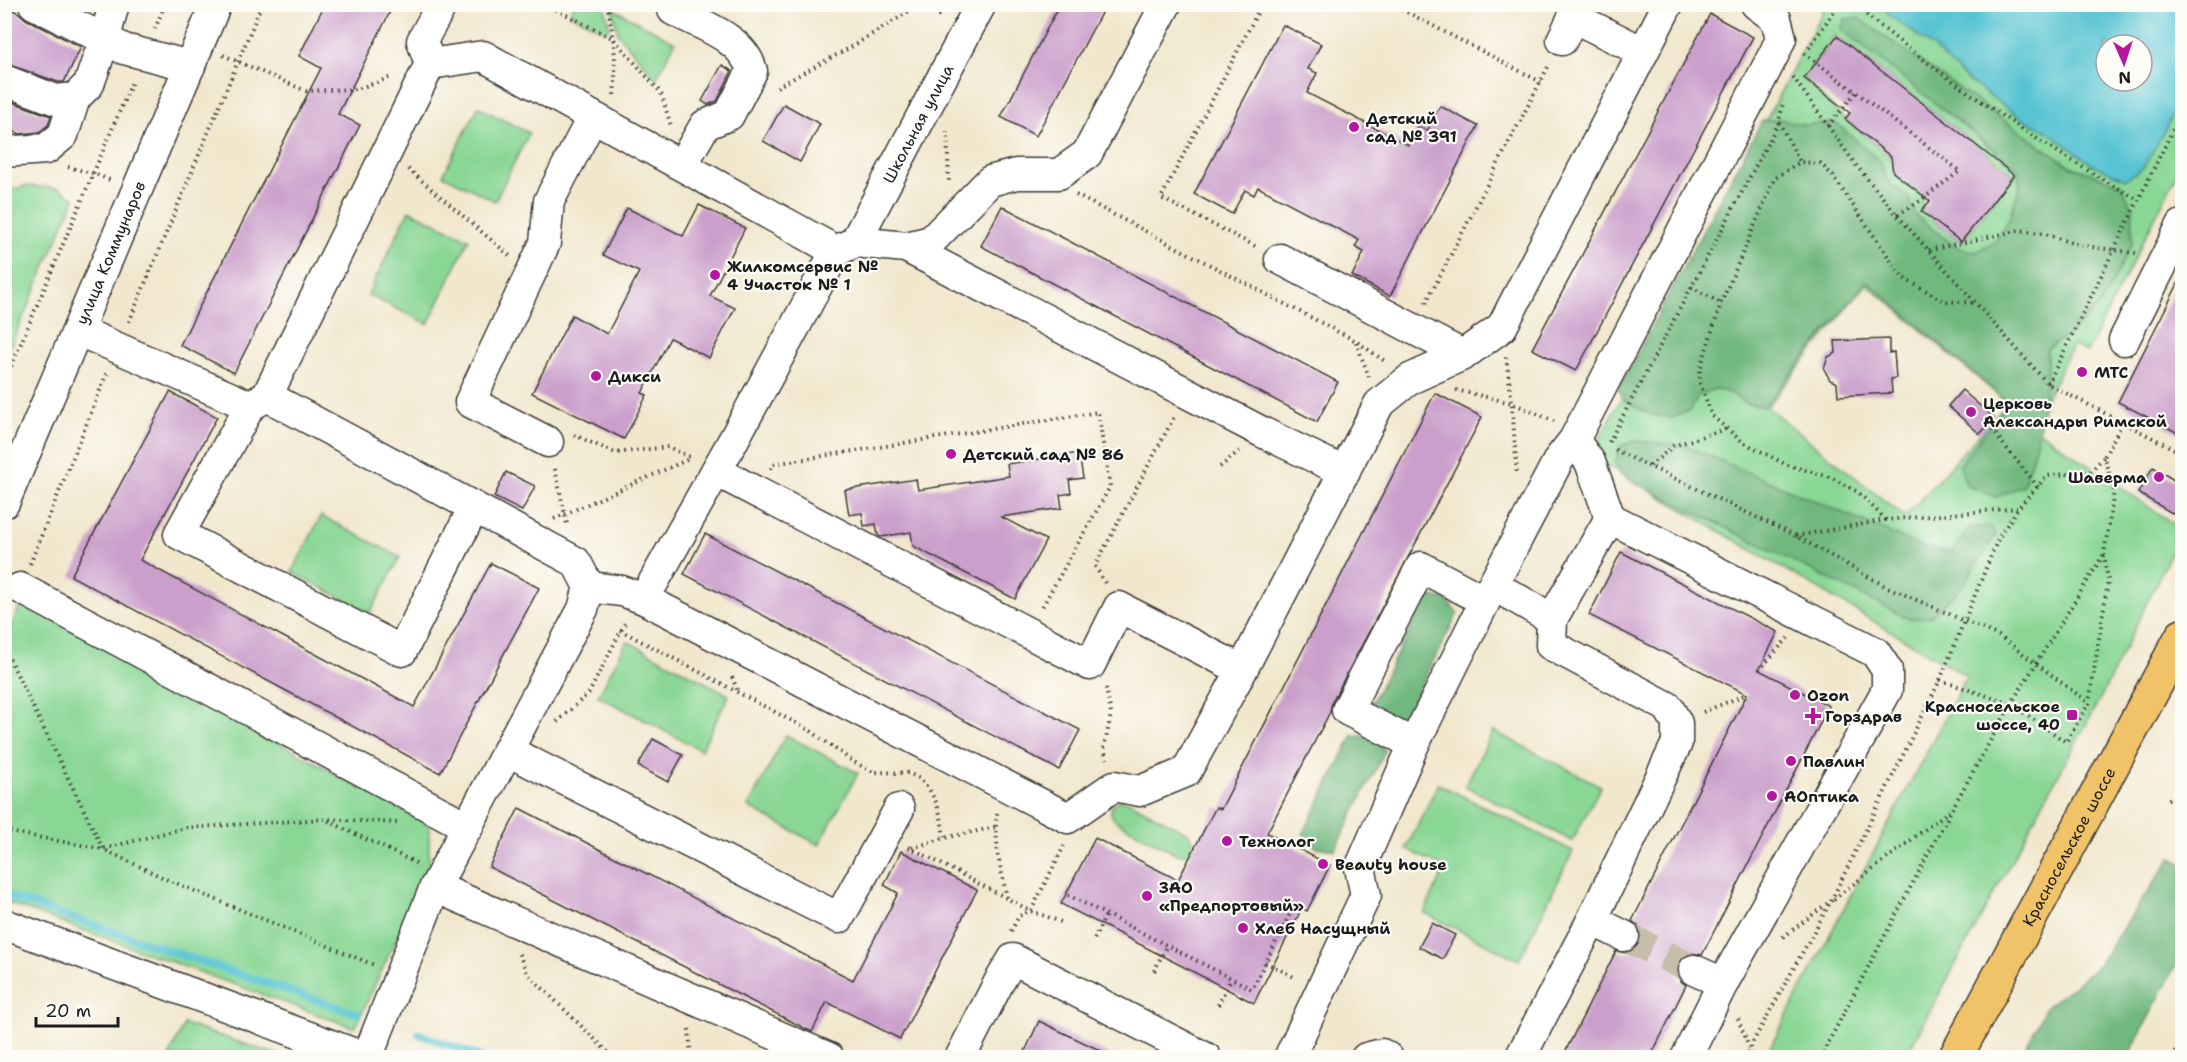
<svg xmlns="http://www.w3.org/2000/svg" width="2187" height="1062" viewBox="0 0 2187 1062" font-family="'Shantell Sans',sans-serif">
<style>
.green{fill:#8ad795;stroke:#537a58;stroke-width:1.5;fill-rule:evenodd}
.forest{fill:#6fb87e;stroke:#466a4d;stroke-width:1.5}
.water{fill:#59c4d3;stroke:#3a7078;stroke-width:1.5;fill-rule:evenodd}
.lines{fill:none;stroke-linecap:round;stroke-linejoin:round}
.stream{stroke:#59c4d3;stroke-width:8}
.building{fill:#ca9fcb}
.minor-tunnel{stroke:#c6beaa;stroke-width:30;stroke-dasharray:30 15;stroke-linecap:butt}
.minor-casing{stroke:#3c3a37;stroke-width:33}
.highway-casing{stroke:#3c3a37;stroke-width:36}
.path{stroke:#3c3a37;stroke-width:4;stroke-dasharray:1.5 4.5;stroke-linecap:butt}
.minor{stroke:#fff;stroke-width:30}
.highway{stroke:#f1c369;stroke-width:33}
.poi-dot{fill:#b5179e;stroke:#fdfcf7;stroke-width:2}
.labels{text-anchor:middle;stroke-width:4.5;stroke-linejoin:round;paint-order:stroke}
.poi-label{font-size:16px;font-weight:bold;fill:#1c1c1c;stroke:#fdfcf7;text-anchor:start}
.street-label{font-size:16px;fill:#1c1c1c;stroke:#fdfcf7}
</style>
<rect width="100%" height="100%" fill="#fdfcf7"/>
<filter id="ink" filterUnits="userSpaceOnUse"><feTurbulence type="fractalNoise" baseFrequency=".0167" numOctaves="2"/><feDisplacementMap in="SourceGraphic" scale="12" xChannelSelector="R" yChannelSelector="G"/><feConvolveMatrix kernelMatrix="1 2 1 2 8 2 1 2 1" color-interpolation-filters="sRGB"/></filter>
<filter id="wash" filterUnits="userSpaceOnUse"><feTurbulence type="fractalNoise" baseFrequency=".008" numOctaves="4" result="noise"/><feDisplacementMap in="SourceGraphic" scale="24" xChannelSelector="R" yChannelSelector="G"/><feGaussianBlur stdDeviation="1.35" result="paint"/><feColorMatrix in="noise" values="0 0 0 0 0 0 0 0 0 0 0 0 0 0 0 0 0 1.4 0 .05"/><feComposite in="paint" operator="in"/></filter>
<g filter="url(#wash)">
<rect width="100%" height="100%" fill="#f1e7cd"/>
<g class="green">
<path d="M 573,5 L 604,5 L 610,28 L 605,31 L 570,14 Z"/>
<path d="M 1826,5 L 2182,5 L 2182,164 L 2087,352 L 2073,345 L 2032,426 L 2182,530 L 2103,693 L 1905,1057 L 1765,1057 L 1967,676 L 1591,456 ZM 1835,35 L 2014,175 L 1961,242 L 1922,211 L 1923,195 L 1891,157 L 1845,119 L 1804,79 ZM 2106,45 L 2142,45 L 2142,81 L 2106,81 ZM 1867,284 L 2007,403 L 1905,517 L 1767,407 Z"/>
<path d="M 612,8 L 675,42 L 656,79 L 618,34 Z"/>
<path d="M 478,107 L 529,133 L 495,201 L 443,175 Z"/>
<path d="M 26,186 L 58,188 L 75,198 L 5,359 L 5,191 Z"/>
<path d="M 409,210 L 469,239 L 428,324 L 368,295 Z"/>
<path d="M 321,516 L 400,557 L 370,613 L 292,572 Z"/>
<path d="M 23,601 L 429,825 L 429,868 L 355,1028 L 5,902 L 4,639 Z"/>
<path d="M 627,641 L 729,695 L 701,750 L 598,696 Z"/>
<path d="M 1493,731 L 1601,786 L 1572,841 L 1465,786 Z"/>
<path d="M 786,735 L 858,773 L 819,845 L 748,807 Z"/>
<path d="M 1438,784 L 1573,851 L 1519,960 L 1424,913 L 1445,868 L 1406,849 Z"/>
<path d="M 1120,800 L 1128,801 L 1188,833 C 1199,844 1192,857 1177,854 L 1117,822 C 1108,814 1109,805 1120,800 Z"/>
<path d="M 184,1024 L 284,1057 L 169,1057 Z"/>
</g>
<g class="forest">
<path d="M 1858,18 L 2070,166 L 2121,184 L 2133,209 L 2132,244 L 2102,303 L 2070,334 L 2047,349 C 2048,396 2039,441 2023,486 L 1996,497 L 1967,486 L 1959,465 L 2008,403 L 1867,281 L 1764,407 L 1744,403 L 1731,393 L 1715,389 L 1698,395 L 1691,410 L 1672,418 L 1649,414 L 1624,400 L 1618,389 L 1762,121 L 1778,119 L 1804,125 L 1836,123 L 1880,161 L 1887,181 L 1910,199 L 1916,216 L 1956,247 L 1975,252 L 1996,241 L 2010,218 L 2020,185 L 2017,168 L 1841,29 L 1845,19 Z"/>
<path d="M 1635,441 L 1684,445 L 1918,545 L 1951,553 L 1970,527 L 1991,527 L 1996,535 L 1961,588 L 1930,617 L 1909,619 L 1628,479 L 1615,463 L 1620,446 Z"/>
<path d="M 1427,596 L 1445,599 L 1458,613 L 1401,724 L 1369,708 Z"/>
<path d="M 1353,735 L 1372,738 L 1385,751 L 1335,850 L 1316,847 L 1303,834 Z"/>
<path d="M 2171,858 L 2182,863 L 2182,953 L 2128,1057 L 2021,1057 L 2046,1007 L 2095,969 Z"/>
</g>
<path class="water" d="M 1885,5 L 2181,5 L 2182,91 L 2166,128 L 2143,168 L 2126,179 L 2093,165 L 2047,131 L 2023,119 L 1966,79 L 1933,47 L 1889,15 ZM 2106,45 L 2142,45 L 2142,81 L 2106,81 Z"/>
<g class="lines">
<g class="stream">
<path d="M 4,895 L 358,1014"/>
<path d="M 419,1034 L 484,1058"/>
</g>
</g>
<g id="blocks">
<g class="building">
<path d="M 325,4 L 394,4 L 338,114 L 360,125 L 234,373 L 180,345 L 321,68 L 299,56 Z"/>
<path d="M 1060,4 L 1106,4 L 1036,136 L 1001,117 Z"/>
<path d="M 4,6 L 19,13 L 26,19 L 81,47 L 64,82 L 58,82 L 4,63 Z"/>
<path d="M 1710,14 L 1753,37 L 1576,371 L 1532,349 Z"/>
<path d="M 1283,25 L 1321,44 L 1308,69 L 1317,73 L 1307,93 L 1408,145 L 1418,126 L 1427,131 L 1440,106 L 1478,126 L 1390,296 L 1352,276 L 1364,252 L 1355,247 L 1359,240 L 1258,187 L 1254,195 L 1245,190 L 1232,214 L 1194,194 Z"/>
<path d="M 1837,36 L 2014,175 L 1961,242 L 1921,211 L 1930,201 L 1893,172 L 1891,157 L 1845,119 L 1850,113 L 1804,78 Z"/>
<path d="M 722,65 L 732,71 L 717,101 L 708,105 L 702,101 Z"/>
<path d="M 4,99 L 51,116 L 48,125 L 39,132 L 20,134 L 4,127 Z"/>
<path d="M 784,104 L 820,124 L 800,162 L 763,141 Z"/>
<path d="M 699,205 L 745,228 L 710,296 L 735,308 L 709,358 L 670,338 L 642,393 L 647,395 L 624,439 L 532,393 L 572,315 L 607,334 L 639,272 L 603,255 L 627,208 L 683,236 Z"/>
<path d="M 1002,206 L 1338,382 L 1317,422 L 981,246 Z"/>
<path d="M 2182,276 L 2182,435 L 2118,402 Z"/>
<path d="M 1889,339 L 1889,353 L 1894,352 L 1896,378 L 1891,379 L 1892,393 L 1838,396 L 1837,383 L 1830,380 L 1824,369 L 1828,357 L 1836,353 L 1835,341 Z"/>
<path d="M 1962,390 L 1994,418 L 1980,434 L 1948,406 Z"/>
<path d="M 170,392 L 217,417 L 140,560 L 414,707 L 491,563 L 539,588 L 440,773 L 71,576 Z"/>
<path d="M 1435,393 L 1482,417 L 1332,702 L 1330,712 L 1267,833 L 1330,865 L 1307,911 L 1302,908 L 1254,1003 L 1061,904 L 1095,838 L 1178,880 L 1216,807 L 1221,809 Z"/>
<path d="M 1079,453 L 1083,478 L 1069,480 L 1071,493 L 1060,495 L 1062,508 L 1001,517 L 1046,540 L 1015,599 L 913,546 L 911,532 L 881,537 L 878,535 L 876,524 L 864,526 L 862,513 L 849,515 L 845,490 L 916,479 L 918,490 L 1009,476 L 1007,464 Z"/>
<path d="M 2153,467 L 2182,485 L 2182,519 L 2138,493 Z"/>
<path d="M 506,472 L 535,486 L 522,511 L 494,497 Z"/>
<path d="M 705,534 L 1080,730 L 1059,770 L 684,574 Z"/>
<path d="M 1621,552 L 1778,632 L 1759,670 L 1829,706 L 1702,955 L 1692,953 L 1683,956 L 1679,962 L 1677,972 L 1680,981 L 1686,985 L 1650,1058 L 1562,1058 L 1616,951 L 1626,953 L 1633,951 L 1639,944 L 1641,934 L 1638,926 L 1632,921 L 1747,694 L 1589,615 Z"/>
<path d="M 653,739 L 683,755 L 668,782 L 638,766 Z"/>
<path d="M 519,808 L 853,980 L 898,893 L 884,885 L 901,851 L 977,890 L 900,1039 L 827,1002 L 812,1032 L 489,867 Z"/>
<path d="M 1432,923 L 1455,935 L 1443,959 L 1419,947 Z"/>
<path d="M 1039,1021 L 1116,1058 L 1022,1058 Z"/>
</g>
</g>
</g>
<g filter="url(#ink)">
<use href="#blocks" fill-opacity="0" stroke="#3c3a37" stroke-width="1.5"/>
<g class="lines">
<path class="minor-tunnel" d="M 1624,936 L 1694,970"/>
<defs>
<g id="minor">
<path d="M 34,4 L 124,49 L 190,66"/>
<path d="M 673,10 C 701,25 744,38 752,71 L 729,115 L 705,125 L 682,165"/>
<path d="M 1562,40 L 1573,17 L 1643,52"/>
<path d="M 430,64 L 422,41 L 442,4"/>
<path d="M 4,80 L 56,100 L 75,98 L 89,84 L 105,38 L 114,4"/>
<path d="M 4,152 L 46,149 L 63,135 L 75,98"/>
<path id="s1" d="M 855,242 L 981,4"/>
<path d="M 906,247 L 931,241 L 990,181 L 1016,174 L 1059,174 L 1087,154 L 1166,4"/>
<path d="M 1280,259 L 1463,355"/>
<path d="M 79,331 L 250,406 L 267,396 L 576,562 L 589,587 L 583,609 L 435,887 L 367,1058"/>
<path d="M 2124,340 L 2182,225"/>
<path d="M 267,396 L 430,64 L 483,56 L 836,251 L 855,242 L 906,247 L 1262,432 L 1345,472"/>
<path d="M 250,406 L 179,534 L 402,651 L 474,507"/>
<path d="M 1574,440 L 1590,462 L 1610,518"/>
<path d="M 548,442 L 470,402 L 545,243 L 549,201 L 592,118"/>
<path d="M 716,471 L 1090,665 L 1119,607 L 1242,670"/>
<path id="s2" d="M 4,503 L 216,4"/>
<path d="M 1493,585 L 1552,619"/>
<path d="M 589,587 L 622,591 L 644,599 L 1068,818 L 1114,786 L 1140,791 L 1186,772 L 1242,670 L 1379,404 L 1410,379 L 1463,355 L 1502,327 L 1668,4"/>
<path d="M 20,588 L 468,827"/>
<path d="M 644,599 L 734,439 L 836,251"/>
<path d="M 1414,744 L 1347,710 L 1421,567 L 1485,601"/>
<path d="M 508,751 L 839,918 L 899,809"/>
<path d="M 435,887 L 829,1058"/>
<path d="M 1592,920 L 1624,936"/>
<path d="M 4,924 L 366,1058"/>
<path d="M 1694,970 L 1723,983"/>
<path d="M 960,1058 L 999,982 L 1013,959 L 1206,1058"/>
<path d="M 1289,1058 L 1366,895 L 1360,868 L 1414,744 L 1493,585 L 1559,459 L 1574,440 L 1775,52 L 1781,38 L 1776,19 L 1756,4"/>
<path d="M 1366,1058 L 1382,1054 L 1388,1058"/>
<path d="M 1520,1058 L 1592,920 L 1677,743 L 1677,723 L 1668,707 L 1551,645 L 1552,619 L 1610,518 L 1875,652 L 1887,670 L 1887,690 L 1723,983 L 1686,1058"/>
</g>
<g id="highway">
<path id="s3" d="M 1955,1058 L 2182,636"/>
</g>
</defs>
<use href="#minor" class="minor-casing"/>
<use href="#highway" class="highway-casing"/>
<g class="path">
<path d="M 545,4 L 614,39 L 661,93 L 671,126"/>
<path d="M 607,4 C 614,35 617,64 614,95"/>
<path d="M 1391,4 L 1541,82"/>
<path d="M 1854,4 L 1863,12"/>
<path d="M 1865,4 L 1864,13 C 1950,83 2042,146 2139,200"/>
<path d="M 155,29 L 165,4"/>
<path d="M 1809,48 L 1839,4"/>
<path d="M 1804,53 L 1960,171 L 1917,203 L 1897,215"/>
<path d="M 223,55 L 306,91 L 357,89 L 392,77"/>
<path d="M 1793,77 L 1856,165 L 1897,215 L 2048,384 L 2182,453"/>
<path d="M 777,87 L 851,47 L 920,5 L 943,17"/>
<path d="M 1779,122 L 1800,162"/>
<path d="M 1828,126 L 1856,92"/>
<path d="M 2174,129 L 2182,129"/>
<path d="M 947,131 L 949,183"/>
<path d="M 68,167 L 95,174 L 112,181"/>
<path d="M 408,169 L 510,256"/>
<path d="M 1076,195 L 1356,341 L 1386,362"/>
<path d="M 1255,246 L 1161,198 L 1262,4"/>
<path d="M 1929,250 L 2020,230 L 2045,234 L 2078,245 L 2136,253"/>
<path d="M 1691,287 L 1721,303"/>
<path d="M 1426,303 L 1549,65"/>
<path d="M 129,322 L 262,4"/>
<path d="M 1356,342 L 1369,377"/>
<path d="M 1506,357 L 1512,403 L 1517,475"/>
<path d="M 4,383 L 133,80"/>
<path d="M 2048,384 L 2182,111"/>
<path d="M 1456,390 L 1512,403 L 1554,421"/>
<path d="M 1988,425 L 2038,487"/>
<path d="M 574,435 L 615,453 L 668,447 L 692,458"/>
<path d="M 1609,442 L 1779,122 L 1783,103"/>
<path d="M 1615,450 L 1796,536 L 1885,586 L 1999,636 L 2089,703"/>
<path d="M 1650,466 L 1673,446 L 1726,429"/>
<path d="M 1220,467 L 1239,451"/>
<path d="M 555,469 L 567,524"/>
<path d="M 771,469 L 773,464 L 1098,412 L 1110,487 L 1041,609"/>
<path d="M 554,519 L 689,459"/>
<path d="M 1886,520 L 1858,492 L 1830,477 L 1787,465 L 1743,442 L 1712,416 L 1700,383 L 1700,369 L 1721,303 L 1775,178 L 1800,162 L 1820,163 L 1833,176 L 1902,277 L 1944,301 L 1975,303"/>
<path d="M 1796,536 L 1886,520 L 2017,508"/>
<path d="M 30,564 L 107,373"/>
<path d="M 1105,583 L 1095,566 L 1174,417"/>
<path d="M 620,630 L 811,731 L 852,761 L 873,772 L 908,773 L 919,778 L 929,789 L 936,802 L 941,817 L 944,838"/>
<path d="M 4,648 L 103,849 L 166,879 L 374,965"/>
<path d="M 1759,670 L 1788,638"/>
<path d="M 732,677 L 738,692"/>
<path d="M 1940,680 L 2011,704 L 2066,742 L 2089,703 L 2108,581 L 2104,554 L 2114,491 L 2104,457 L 2123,422"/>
<path d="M 1106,688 L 1111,714 L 1104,749 L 1107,759"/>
<path d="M 1703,712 L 1747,694"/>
<path d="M 557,722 L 589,693 L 625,623"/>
<path d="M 2168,799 L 2182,800"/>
<path d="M 997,813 L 996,827 L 998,856 L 1007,898"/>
<path d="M 328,821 L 416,863"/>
<path d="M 4,831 L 103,849 L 184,828 L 325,819 L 398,823"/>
<path d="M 909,847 L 1031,911 L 1064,923"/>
<path d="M 912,848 L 944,838 L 996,827"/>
<path d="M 1068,895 L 1252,989 L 1292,910"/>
<path d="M 1834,899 L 1949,811"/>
<path d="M 1011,931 L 1019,916 L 1031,911 L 1064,846"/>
<path d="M 1783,937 L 1828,903"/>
<path d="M 1094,939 L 1106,915"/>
<path d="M 519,954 L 527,973 L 614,1058"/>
<path d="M 1265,962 L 1296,978"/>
<path d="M 1154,971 L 1167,945"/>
<path d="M 1218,1005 L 1231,979"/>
<path d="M 1738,1019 L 1753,1058"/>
<path d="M 689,1029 L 691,1058"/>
<path d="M 1744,1058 L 1831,901 L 1940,680 L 1998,539 L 2018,508 L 2047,476 L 2090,472 L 2104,457"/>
<path d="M 1820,1058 L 1952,809 L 2011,704 L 2104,554"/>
<path d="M 2173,1058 L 2182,1040"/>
</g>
<use href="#minor" class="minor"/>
<use href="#highway" class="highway"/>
</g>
</g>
<g class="poi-dot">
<circle cx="1354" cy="127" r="6"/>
<circle cx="715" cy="275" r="6"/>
<circle cx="2082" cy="372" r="6"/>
<circle cx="596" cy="376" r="6"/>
<circle cx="1971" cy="412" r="6"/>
<circle cx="951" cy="454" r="6"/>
<circle cx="2159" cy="477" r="6"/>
<circle cx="1795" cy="695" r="6"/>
<rect x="2066" y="709" width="12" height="12" rx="3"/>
<path d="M1810 707h6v6h6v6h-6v6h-6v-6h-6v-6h6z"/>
<circle cx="1791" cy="761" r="6"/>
<circle cx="1772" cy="796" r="6"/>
<circle cx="1227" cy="841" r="6"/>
<circle cx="1323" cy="864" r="6"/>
<circle cx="1147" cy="896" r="6"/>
<circle cx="1243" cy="928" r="6"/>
</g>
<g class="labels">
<g class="poi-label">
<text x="1366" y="124">Детский<tspan x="1366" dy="18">сад № 391</tspan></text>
<text x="727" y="272">Жилкомсервис №<tspan x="727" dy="18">4 Участок № 1</tspan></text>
<text x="2094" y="378">МТС</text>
<text x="608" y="382">Дикси</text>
<text x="1983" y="409">Церковь<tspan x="1983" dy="18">Александры Римской</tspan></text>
<text x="963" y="460">Детский сад № 86</text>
<text x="2147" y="483" text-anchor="end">Шаверма</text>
<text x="1807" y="701">Ozon</text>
<text x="2060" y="712" text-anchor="end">Красносельское<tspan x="2060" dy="18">шоссе, 40</tspan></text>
<text x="1825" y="722">Горздрав</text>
<text x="1803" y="767">Павлин</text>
<text x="1784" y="802">АОптика</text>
<text x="1239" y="847">Технолог</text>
<text x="1335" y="870">Beauty house</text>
<text x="1159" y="893">ЗАО<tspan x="1159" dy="18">«Предпортовый»</tspan></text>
<text x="1255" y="934">Хлеб Насущный</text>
</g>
<g class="street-label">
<text dy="6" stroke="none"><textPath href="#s1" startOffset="134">Школьная улица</textPath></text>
<text dy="6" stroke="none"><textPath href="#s2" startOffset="272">улица Коммунаров</textPath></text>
<text dy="6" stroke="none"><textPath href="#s3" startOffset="240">Красносельское шоссе</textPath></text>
</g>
</g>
<rect width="2187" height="1062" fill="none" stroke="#fdfcf7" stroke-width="24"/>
<g transform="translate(2124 63) rotate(177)"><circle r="28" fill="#fdfcf7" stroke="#a3a29f" stroke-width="1.5"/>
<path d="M0-4.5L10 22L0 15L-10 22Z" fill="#b5179e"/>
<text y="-9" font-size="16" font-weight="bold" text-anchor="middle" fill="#1c1c1c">N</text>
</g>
<path d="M36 1017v9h82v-9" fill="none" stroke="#1c1c1c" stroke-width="3"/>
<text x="45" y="1017" font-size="18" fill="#1c1c1c" stroke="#fdfcf7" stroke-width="4.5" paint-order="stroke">20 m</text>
</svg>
